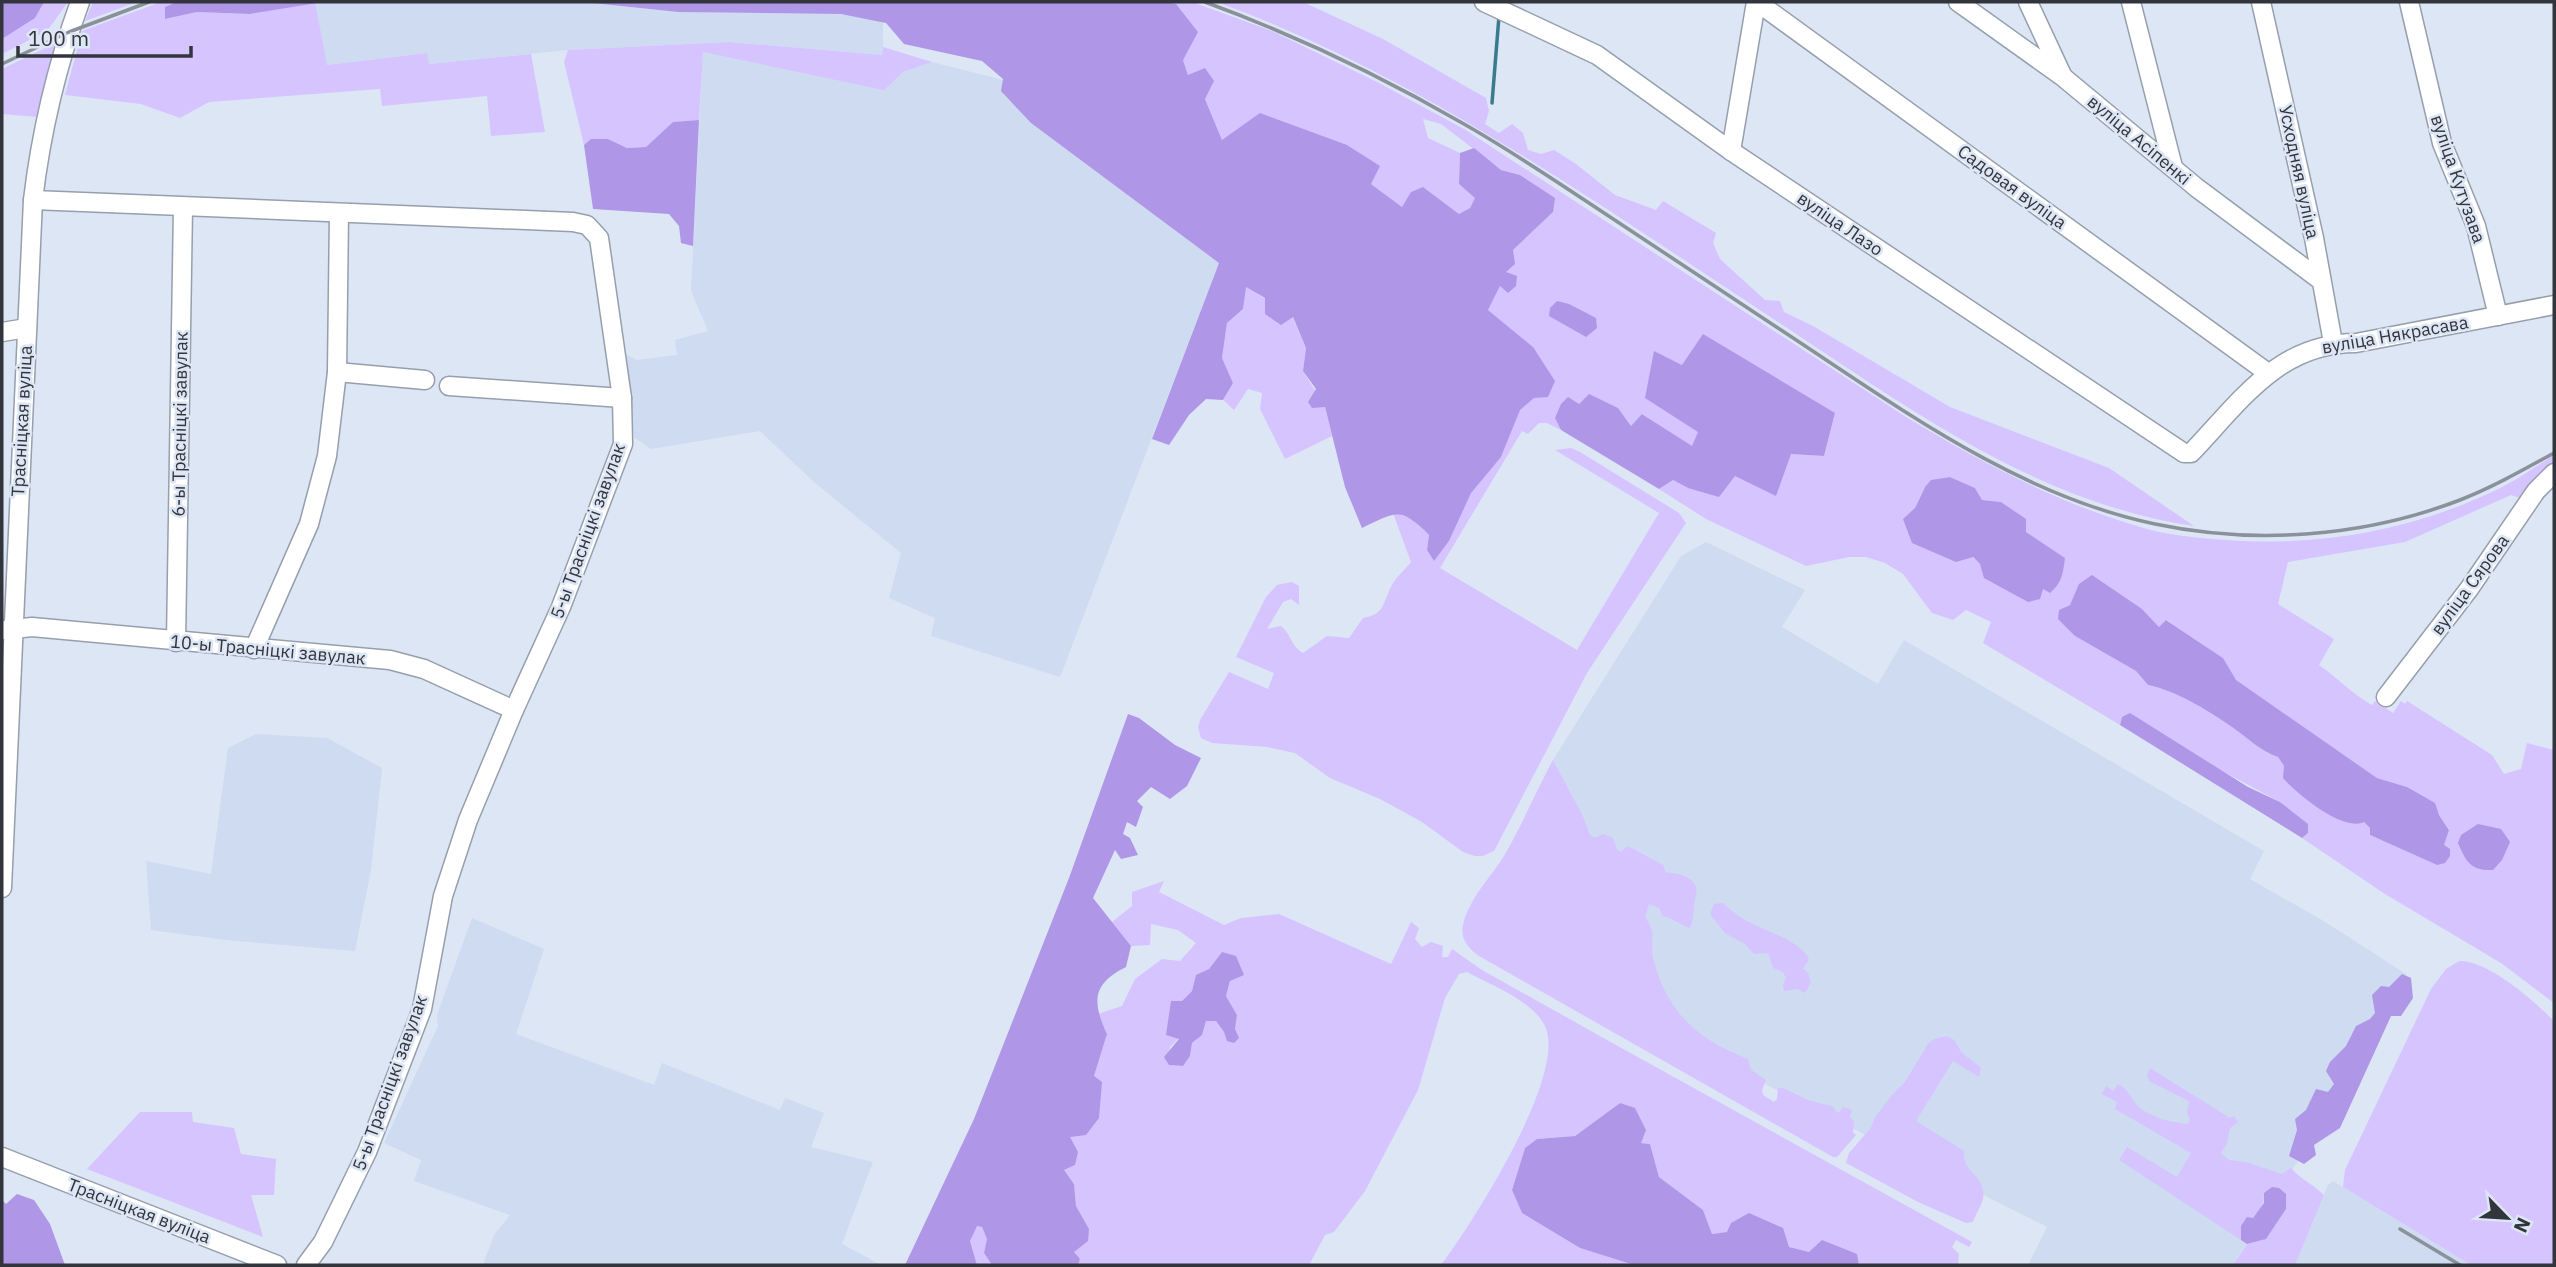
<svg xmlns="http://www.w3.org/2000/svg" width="2556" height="1267" viewBox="0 0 2556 1267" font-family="'IBM Plex Sans',sans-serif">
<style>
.built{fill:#cedbf0}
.green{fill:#d5c4ff;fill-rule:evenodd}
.forest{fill:#b096e7}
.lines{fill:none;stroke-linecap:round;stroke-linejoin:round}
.stream{stroke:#387a8e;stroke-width:3.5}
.minor-casing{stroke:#969fac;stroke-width:21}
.minor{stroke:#fff;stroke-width:18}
.rail{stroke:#8a919b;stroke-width:3.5}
.labels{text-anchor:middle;stroke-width:5;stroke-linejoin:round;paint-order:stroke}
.street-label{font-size:18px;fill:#32353b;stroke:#dde6f5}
</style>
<rect width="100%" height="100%" fill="#dde6f5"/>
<g class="built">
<path d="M 315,2 L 583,2 L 678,12 L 840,14 L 883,20 L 883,47 L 882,55 L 729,42 L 568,50 L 429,64 L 426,53 L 326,65 Z"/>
<path d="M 703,52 L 883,89 L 903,72 L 932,62 L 1003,80 L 1031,123 L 1219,263 L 1060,677 L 931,636 L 935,618 L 889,598 L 901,553 L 814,482 L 760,431 L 651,449 L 634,437 L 623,353 L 637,360 L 677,355 L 675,340 L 708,331 L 691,291 Z"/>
<path d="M 1706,542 L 1805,590 L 1782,627 L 1878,684 L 1904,640 L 2264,851 L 2250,879 L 2322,920 L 2406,974 L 2408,984 L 2233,1265 L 2028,1265 L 2047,1227 L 1661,1031 L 1583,816 L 1553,760 L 1681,556 Z"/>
<path d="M 256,734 L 327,738 L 382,768 L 371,870 L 355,951 L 226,940 L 151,930 L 146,861 L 211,874 L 228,748 Z"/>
<path d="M 472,918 L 544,949 L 516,1034 L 654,1085 L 662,1063 L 780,1110 L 785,1098 L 824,1113 L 811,1147 L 873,1162 L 842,1244 L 881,1265 L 483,1265 L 494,1235 L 510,1215 L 414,1181 L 421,1160 L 384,1143 L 438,1026 L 437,1015 Z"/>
<path d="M 2333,1181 L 2471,1265 L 2295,1265 L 2328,1185 Z"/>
</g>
<g class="green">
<path d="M 44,2 L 68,2 L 47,31 L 2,54 L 2,39 L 35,18 Z"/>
<path d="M 93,2 L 137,2 L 85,21 Z"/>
<path d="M 161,2 L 176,2 L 165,7 L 166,19 L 197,12 L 250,14 L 315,2 L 327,65 L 427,53 L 429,64 L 531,54 L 545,132 L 491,136 L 487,96 L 382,106 L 380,89 L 209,102 L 180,118 L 141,104 L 65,95 L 82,31 Z"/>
<path d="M 1167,2 L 1192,2 L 1272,31 L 1377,82 L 1464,129 L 1906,417 C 1982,463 2061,505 2147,529 C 2176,537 2211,539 2242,541 C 2333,545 2423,527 2504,486 C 2521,477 2538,465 2554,455 L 2554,465 L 2523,499 L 2511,495 L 2405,542 L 2288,562 L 2278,604 L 2334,639 L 2319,665 C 2338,678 2352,694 2372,705 L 2375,701 L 2393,713 L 2401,701 L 2405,704 L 2407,701 L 2492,755 L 2504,774 L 2521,769 L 2527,743 L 2554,750 L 2554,1003 L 2501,963 L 2385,894 L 2302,838 L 2308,833 L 2280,802 L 2122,717 L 2120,725 L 1983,643 L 1991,622 L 1966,610 L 1953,620 L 1932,613 L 1903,574 L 1885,563 L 1866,557 L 1849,557 L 1806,566 L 1706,519 L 1659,489 L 1673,480 L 1688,488 L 1735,476 L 1791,454 L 1824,456 L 1835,413 L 1682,365 L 1655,352 L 1699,432 L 1692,447 L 1643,414 L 1631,426 L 1618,408 L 1589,395 L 1579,404 L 1555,417 L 1561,430 L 1547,423 L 1539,423 L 1528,434 L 1522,431 L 1440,568 L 1577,650 L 1659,513 L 1555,450 L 1571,448 L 1580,452 L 1679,513 L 1686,523 L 1587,673 L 1494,851 L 1483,856 L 1475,856 L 1463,852 L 1422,822 L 1380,799 L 1330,778 L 1295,753 L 1267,747 L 1212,743 L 1201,738 L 1198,727 L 1200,720 L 1229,672 L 1268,689 L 1274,673 L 1236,657 L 1266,597 L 1277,585 L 1292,582 L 1299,586 L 1299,605 L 1291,599 L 1283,602 L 1267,629 L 1281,626 C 1292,635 1290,645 1303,653 L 1327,636 L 1349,638 L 1363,618 C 1386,614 1382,603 1392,585 C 1396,577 1405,570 1411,562 L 1393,513 L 1411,518 L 1429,535 L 1427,550 L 1434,560 L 1449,541 L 1470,493 L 1501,457 L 1520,409 L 1534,398 L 1533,347 L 1488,310 L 1506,273 L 1513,250 L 1553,212 L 1520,175 L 1501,170 L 1441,124 L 1423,119 L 1428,138 L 1460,153 L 1459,184 L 1476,198 L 1470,208 L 1459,214 L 1423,187 L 1402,207 L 1371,184 L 1379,166 L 1347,145 L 1222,140 L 1205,98 L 1188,75 L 1183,60 L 1176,4 ZM 1950,477 L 1975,488 L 1982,500 L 2001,502 L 2025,519 L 2026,532 L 2065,558 L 2042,589 L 1980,564 L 1915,508 C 1926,485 1924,481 1950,477 ZM 2070,605 L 2142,609 L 2160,628 L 2167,620 L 2223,658 L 2235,680 L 2377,778 L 2407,787 L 2439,815 L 2449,829 L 2437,865 L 2370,835 L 2370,828 L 2364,822 L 2284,766 L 2278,757 C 2260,751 2248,738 2232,727 C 2207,710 2177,691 2148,685 L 2136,671 L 2075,636 L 2059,610 Z"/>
<path d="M 1217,2 L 1303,2 L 1383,39 L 1486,98 L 1489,111 L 1485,124 L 1499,133 L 1512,124 L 1523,133 L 1528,150 L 1541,154 L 1554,150 L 1576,164 L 1615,195 L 1656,210 L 1663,201 L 1716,233 L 1713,243 L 1720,259 L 1765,300 L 1780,301 L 1784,312 L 1813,326 L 1950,407 L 2109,468 L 2194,526 C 2036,503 1906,406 1775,320 C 1596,203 1420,76 1217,2 Z"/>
<path d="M 58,42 L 38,117 L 2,114 L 2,69 Z"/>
<path d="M 729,42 L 882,55 L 883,47 L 932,62 L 903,72 L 884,90 L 703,52 L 699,120 L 673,122 L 646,147 L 627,148 L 608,139 L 591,139 L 584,145 L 564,62 L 568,50 Z"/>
<path d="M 1245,286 L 1292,316 L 1306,348 L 1303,371 L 1325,407 L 1332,436 L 1285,459 L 1260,409 L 1262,393 L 1248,389 L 1234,410 L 1223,400 L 1233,383 L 1222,358 L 1227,323 L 1243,309 Z"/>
<path d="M 1553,760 L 1583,816 L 1590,835 L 1595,838 L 1603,834 L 1613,838 L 1617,849 L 1621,852 L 1628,846 L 1663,865 L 1666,873 C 1676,872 1693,877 1696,887 C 1698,893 1694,899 1694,905 C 1693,914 1694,918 1690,928 C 1680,925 1673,918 1663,916 L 1659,908 L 1649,904 L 1645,916 C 1647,921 1651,926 1652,931 C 1653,940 1651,949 1653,958 C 1667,1013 1697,1039 1748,1059 L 1751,1070 L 1766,1080 L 1762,1090 L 1763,1095 L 1774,1102 L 1777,1099 L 1778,1088 L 1783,1088 L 1808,1100 L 1834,1107 L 1835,1111 L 1839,1113 L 1843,1107 L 1852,1110 L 1850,1117 L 1854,1121 L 1853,1132 L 1856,1135 L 1837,1157 L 1833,1157 L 1479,956 C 1468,948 1460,939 1463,925 C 1468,900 1491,877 1504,856 C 1522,825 1536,791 1553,760 Z"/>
<path d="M 1164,881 L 1159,892 L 1224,925 L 1241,918 L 1279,914 L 1391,964 L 1411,922 L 1419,928 L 1415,939 L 1422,947 L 1431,942 L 1443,946 L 1442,957 L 1448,957 L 1452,949 L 1482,970 L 1616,1045 L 1972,1242 L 1969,1247 L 1956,1240 L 1952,1247 L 1959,1254 L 1958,1265 L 1859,1265 L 1857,1254 L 1809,1252 L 1727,1232 L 1712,1234 L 1703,1210 L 1659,1177 L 1650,1144 L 1641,1143 L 1620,1103 L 1575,1136 L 1537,1139 L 1525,1148 L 1512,1190 L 1522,1213 L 1580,1248 L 1634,1265 L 1441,1265 C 1471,1225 1568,1075 1545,1026 C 1533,1001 1491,985 1467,972 L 1459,974 L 1445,998 L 1418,1090 L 1365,1191 L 1334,1232 L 1325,1235 L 1309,1265 L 1078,1265 L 1080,1259 L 1074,1253 L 1089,1229 L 1076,1206 L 1074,1184 L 1064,1170 L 1075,1165 L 1069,1136 L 1094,1076 L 1107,1034 L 1098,1014 L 1122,1006 L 1135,979 L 1162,959 L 1180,961 L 1196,943 L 1178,930 L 1151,924 L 1150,945 L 1131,946 L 1112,922 L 1132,906 L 1132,892 ZM 1222,952 L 1230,981 L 1226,996 L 1237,1015 L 1235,1029 L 1224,1032 L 1216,1021 L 1206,1021 L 1202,1035 L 1192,1043 L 1190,1056 L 1183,1066 L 1169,1065 L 1170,1047 L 1179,1038 L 1171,1001 L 1182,1001 L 1192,991 L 1196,976 L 1209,969 Z"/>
<path d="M 1723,903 C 1728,908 1734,913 1740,917 C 1757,929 1803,940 1809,960 L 1803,968 L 1808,973 L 1811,982 L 1805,993 L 1797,989 L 1784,991 L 1783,985 L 1786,978 L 1783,972 L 1773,968 L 1768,953 L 1754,954 L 1745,944 L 1725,933 L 1710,914 L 1714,904 Z"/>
<path d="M 2459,961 C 2488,960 2534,1001 2554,1021 L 2554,1265 L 2471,1265 L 2343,1187 L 2345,1170 L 2431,989 L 2446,969 Z"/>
<path d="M 1947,1036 L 1954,1040 L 1962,1053 L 1981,1068 L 1979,1077 L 1953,1061 L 1916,1121 L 1964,1151 C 1962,1171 1980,1174 1983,1190 C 1986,1200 1976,1213 1973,1222 L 1966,1223 L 1918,1202 L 1846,1163 L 1849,1153 L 1870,1129 L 1876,1116 L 1891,1096 L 1905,1082 L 1928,1044 L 1934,1039 Z"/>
<path d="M 2150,1068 L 2230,1118 L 2234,1116 L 2238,1122 L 2230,1128 L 2227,1143 L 2221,1153 L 2229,1160 L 2246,1162 L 2282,1174 L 2291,1168 C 2300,1179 2313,1184 2324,1195 L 2295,1265 L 2233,1265 L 2247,1244 L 2266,1239 L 2286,1209 L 2286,1194 L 2264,1193 C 2264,1209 2254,1218 2241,1226 L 2241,1240 L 2119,1160 L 2127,1147 L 2177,1177 L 2191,1153 L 2115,1109 L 2117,1102 L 2102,1094 L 2106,1086 L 2113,1091 L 2118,1084 C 2129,1089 2131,1100 2140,1108 C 2154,1119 2172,1122 2188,1124 L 2190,1119 L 2187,1113 L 2189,1101 L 2149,1081 L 2147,1075 Z"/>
<path d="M 140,1112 L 192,1112 L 193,1122 L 234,1128 L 241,1154 L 276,1159 L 274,1195 L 251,1195 L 263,1237 L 87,1169 Z"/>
<path d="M 976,1226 L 982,1227 L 987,1239 L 984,1253 L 992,1265 L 977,1265 L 970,1241 Z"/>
</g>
<g class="forest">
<path d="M 3,2 L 44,2 L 35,18 L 2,39 Z"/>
<path d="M 176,2 L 323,2 L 250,14 L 197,12 L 165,19 L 165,7 Z"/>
<path d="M 583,2 L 1167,2 L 1176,4 L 1198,32 L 1183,60 L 1188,75 L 1205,68 L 1214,81 L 1205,99 L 1222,140 L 1260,113 L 1347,145 L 1380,166 L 1371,184 L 1402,207 L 1411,192 L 1423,187 L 1459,214 L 1470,208 L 1475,198 L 1459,184 L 1460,153 L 1474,148 L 1501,170 L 1520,175 L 1555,198 L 1553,212 L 1513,250 L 1515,264 L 1506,272 L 1517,276 L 1516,286 L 1508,293 L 1500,286 L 1488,310 L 1533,347 L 1555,381 L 1548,397 L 1534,398 L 1520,410 L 1501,457 L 1471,493 L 1449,541 L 1434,561 L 1427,550 L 1429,535 C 1400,506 1396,512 1362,528 L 1345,487 L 1325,407 L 1312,408 L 1308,402 L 1316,389 L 1303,371 L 1306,348 L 1293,317 L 1281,325 L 1265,314 L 1265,298 L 1246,287 L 1243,309 L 1227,323 L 1222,358 L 1233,383 L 1223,400 L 1206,399 L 1189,415 L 1169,445 L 1152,439 L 1219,263 L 1031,123 L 1001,91 L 1003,79 L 982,61 L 904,44 L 886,23 L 841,14 L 678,12 Z"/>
<path d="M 699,120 L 693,246 L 681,243 L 679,226 L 669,214 L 593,209 L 584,145 L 591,139 L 608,139 L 627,148 L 646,147 L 673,122 Z"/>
<path d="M 1557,301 L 1569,304 L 1596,318 L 1597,328 L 1586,337 L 1549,316 L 1550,308 Z"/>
<path d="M 1703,334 L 1835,413 L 1824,456 L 1791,454 L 1776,496 L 1735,476 L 1719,497 L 1688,488 L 1673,480 L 1659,489 L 1561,430 L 1555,418 L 1561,404 L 1568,397 L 1579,404 L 1589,394 L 1618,408 L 1631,426 L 1642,414 L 1692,446 L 1698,432 L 1645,398 L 1654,351 L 1682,365 Z"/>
<path d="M 1950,477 L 1975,488 L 1982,500 L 2001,502 L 2026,519 L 2026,532 L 2065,558 C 2063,573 2062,583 2050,593 L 2043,589 L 2040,599 L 2028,602 L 1984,578 L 1980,564 L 1973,557 L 1956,562 L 1912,543 L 1903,519 L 1915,508 L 1925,487 L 1931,480 Z"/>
<path d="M 2092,575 L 2142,609 L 2159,627 L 2166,620 L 2223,658 L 2236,680 L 2377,778 L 2407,787 L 2435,803 L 2439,815 L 2449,830 L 2444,845 L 2450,849 L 2450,856 L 2445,863 L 2437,865 L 2370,835 L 2370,828 L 2364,822 C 2343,832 2297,794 2283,778 L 2284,766 L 2278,757 C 2260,751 2248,738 2232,727 C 2207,710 2177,691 2148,685 L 2136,671 L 2075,636 L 2058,619 L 2059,610 L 2070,605 L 2079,584 Z"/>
<path d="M 2130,713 L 2248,787 L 2280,802 L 2308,824 L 2308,833 L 2302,838 L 2120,725 L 2122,717 Z"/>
<path d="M 1128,714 L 1139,718 L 1175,745 L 1201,758 L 1187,786 L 1170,799 L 1151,787 L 1137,801 L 1143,807 L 1136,827 L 1127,822 L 1123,834 L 1130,838 L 1138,855 L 1121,859 L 1115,850 L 1093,898 L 1131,946 L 1126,967 C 1092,984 1092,1002 1107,1034 L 1094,1076 L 1102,1082 L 1099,1118 L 1086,1135 L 1070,1137 L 1078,1152 L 1075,1165 L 1064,1170 L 1074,1184 L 1076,1206 L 1089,1229 L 1088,1241 L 1074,1252 L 1080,1259 L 1078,1265 L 992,1265 L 984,1253 L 987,1239 L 982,1227 L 977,1226 L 970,1241 L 977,1265 L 905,1265 L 974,1119 L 1069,878 Z"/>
<path d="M 2478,824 L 2501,829 L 2510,842 L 2502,860 L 2493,870 C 2471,871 2466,862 2458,843 L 2461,835 Z"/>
<path d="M 1222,952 L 1236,956 L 1244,975 L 1230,981 L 1226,996 L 1237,1015 L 1235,1029 L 1239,1038 L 1234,1043 L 1227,1041 L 1224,1032 L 1216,1021 L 1206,1021 L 1202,1035 L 1192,1043 L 1190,1056 L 1183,1066 L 1169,1065 L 1164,1057 L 1179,1039 L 1166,1035 L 1171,1001 L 1182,1001 L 1192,991 L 1196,975 L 1209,969 Z"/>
<path d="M 2402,974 L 2411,978 L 2413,998 L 2401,1016 L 2391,1016 L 2340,1128 L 2314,1145 L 2316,1155 L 2304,1164 L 2289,1156 L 2297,1130 L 2295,1119 L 2306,1110 L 2316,1089 L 2328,1092 L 2334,1084 L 2326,1071 L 2330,1062 L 2346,1046 L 2356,1026 L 2370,1019 L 2375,1013 L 2372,995 L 2381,986 L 2389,987 Z"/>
<path d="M 1620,1103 L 1635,1108 L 1646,1130 L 1641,1143 L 1650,1144 L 1659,1177 L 1703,1210 L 1712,1234 L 1727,1232 L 1731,1223 L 1749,1213 L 1783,1228 L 1789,1247 L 1809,1252 L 1822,1240 L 1857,1254 L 1859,1265 L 1634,1265 L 1580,1248 L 1522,1213 L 1512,1190 L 1525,1148 L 1537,1139 L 1575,1136 Z"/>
<path d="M 2272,1187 L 2279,1188 L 2286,1194 L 2286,1209 L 2266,1239 L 2247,1244 L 2241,1240 L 2241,1226 L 2247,1217 L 2253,1218 L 2264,1203 L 2264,1193 Z"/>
<path d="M 17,1194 L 34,1200 L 50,1224 L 65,1265 L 2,1265 L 2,1200 L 6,1204 Z"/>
</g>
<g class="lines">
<path class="stream" d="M 1492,103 L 1499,16"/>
<defs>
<g id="minor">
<path d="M 1484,2 L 1597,55 L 1731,151 L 2184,453 L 2191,453 C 2240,402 2278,343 2356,343 L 2554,305"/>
<path d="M 1757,2 L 2268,373"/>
<path d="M 1958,2 L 2063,77 L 2197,188 L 2319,279"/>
<path d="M 2028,2 L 2062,75"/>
<path d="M 2131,2 L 2173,167"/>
<path d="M 2261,2 L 2314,238 L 2333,343"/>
<path d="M 2409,2 L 2442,143 L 2476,226 L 2498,316"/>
<path d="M 1731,151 L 1756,2"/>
<path d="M 33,200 L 573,222 L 587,225 L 599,238 L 622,398 L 623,444 L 561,607 L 514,710 L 468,820 L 443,896 L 422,1009 L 367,1152 L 323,1242 L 306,1265"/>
<path d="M 2,332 L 27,328"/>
<path d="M 337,372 L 425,380"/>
<path d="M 449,386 L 622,398"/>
<path d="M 4,630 L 32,627 L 390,660 L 424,669 L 514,710"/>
<path d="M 176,642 L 183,207"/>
<path d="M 254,649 L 309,524 L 327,456 L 337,372 L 339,214"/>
<path d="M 2386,697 L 2469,589 L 2536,491 L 2554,473"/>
<path d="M 2,888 L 33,200 C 41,133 57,65 80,2"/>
<path d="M 2,1157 L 277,1265"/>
</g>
</defs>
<use href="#minor" class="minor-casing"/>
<use href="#minor" class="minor"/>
<g class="rail">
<path d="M 1205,2 C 1295,35 1381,76 1464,124 C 1508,149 1550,177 1592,205 C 1655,247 1718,288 1781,330 C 1897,406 2016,495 2155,524 C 2255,545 2364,537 2460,500 C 2493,487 2523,470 2554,453"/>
<path d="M 2,64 L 69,32 L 149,2"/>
<path d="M 2400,1229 L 2460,1265"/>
</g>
</g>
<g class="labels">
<g class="street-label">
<text transform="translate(2139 140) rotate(40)" y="6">вуліца Асіпенкі</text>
<text transform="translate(2299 172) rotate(78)" y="6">Усходняя вуліца</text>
<text transform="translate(2458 179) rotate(71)" y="6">вуліца Кутузава</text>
<text transform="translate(2012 187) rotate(36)" y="6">Садовая вуліца</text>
<text transform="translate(1840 224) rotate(34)" y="6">вуліца Лазо</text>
<text transform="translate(2395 335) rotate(-10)" y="6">вуліца Някрасава</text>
<text transform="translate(22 421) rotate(-87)" y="6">Трасніцкая вуліца</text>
<text transform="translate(180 424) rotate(-89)" y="6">6-ы Трасніцкі завулак</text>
<text transform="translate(588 531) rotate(-70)" y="6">5-ы Трасніцкі завулак</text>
<text transform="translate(2470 585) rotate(-54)" y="6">вуліца Сярова</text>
<text transform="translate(268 650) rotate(5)" y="6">10-ы Трасніцкі завулак</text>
<text transform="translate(390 1083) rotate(-70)" y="6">5-ы Трасніцкі завулак</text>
<text transform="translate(139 1211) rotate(21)" y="6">Трасніцкая вуліца</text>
</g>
</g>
<rect width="2556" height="1267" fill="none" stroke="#32353b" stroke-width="7"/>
<g transform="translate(2507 1218) rotate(115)" stroke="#dde6f5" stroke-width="5" paint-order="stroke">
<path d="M0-5L12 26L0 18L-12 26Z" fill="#32353b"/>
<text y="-10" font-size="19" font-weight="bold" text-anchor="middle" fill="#32353b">N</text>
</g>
<path d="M18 46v10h173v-10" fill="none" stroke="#32353b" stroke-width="3.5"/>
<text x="28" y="46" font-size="21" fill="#32353b" stroke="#dde6f5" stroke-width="5" paint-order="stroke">100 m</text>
</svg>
